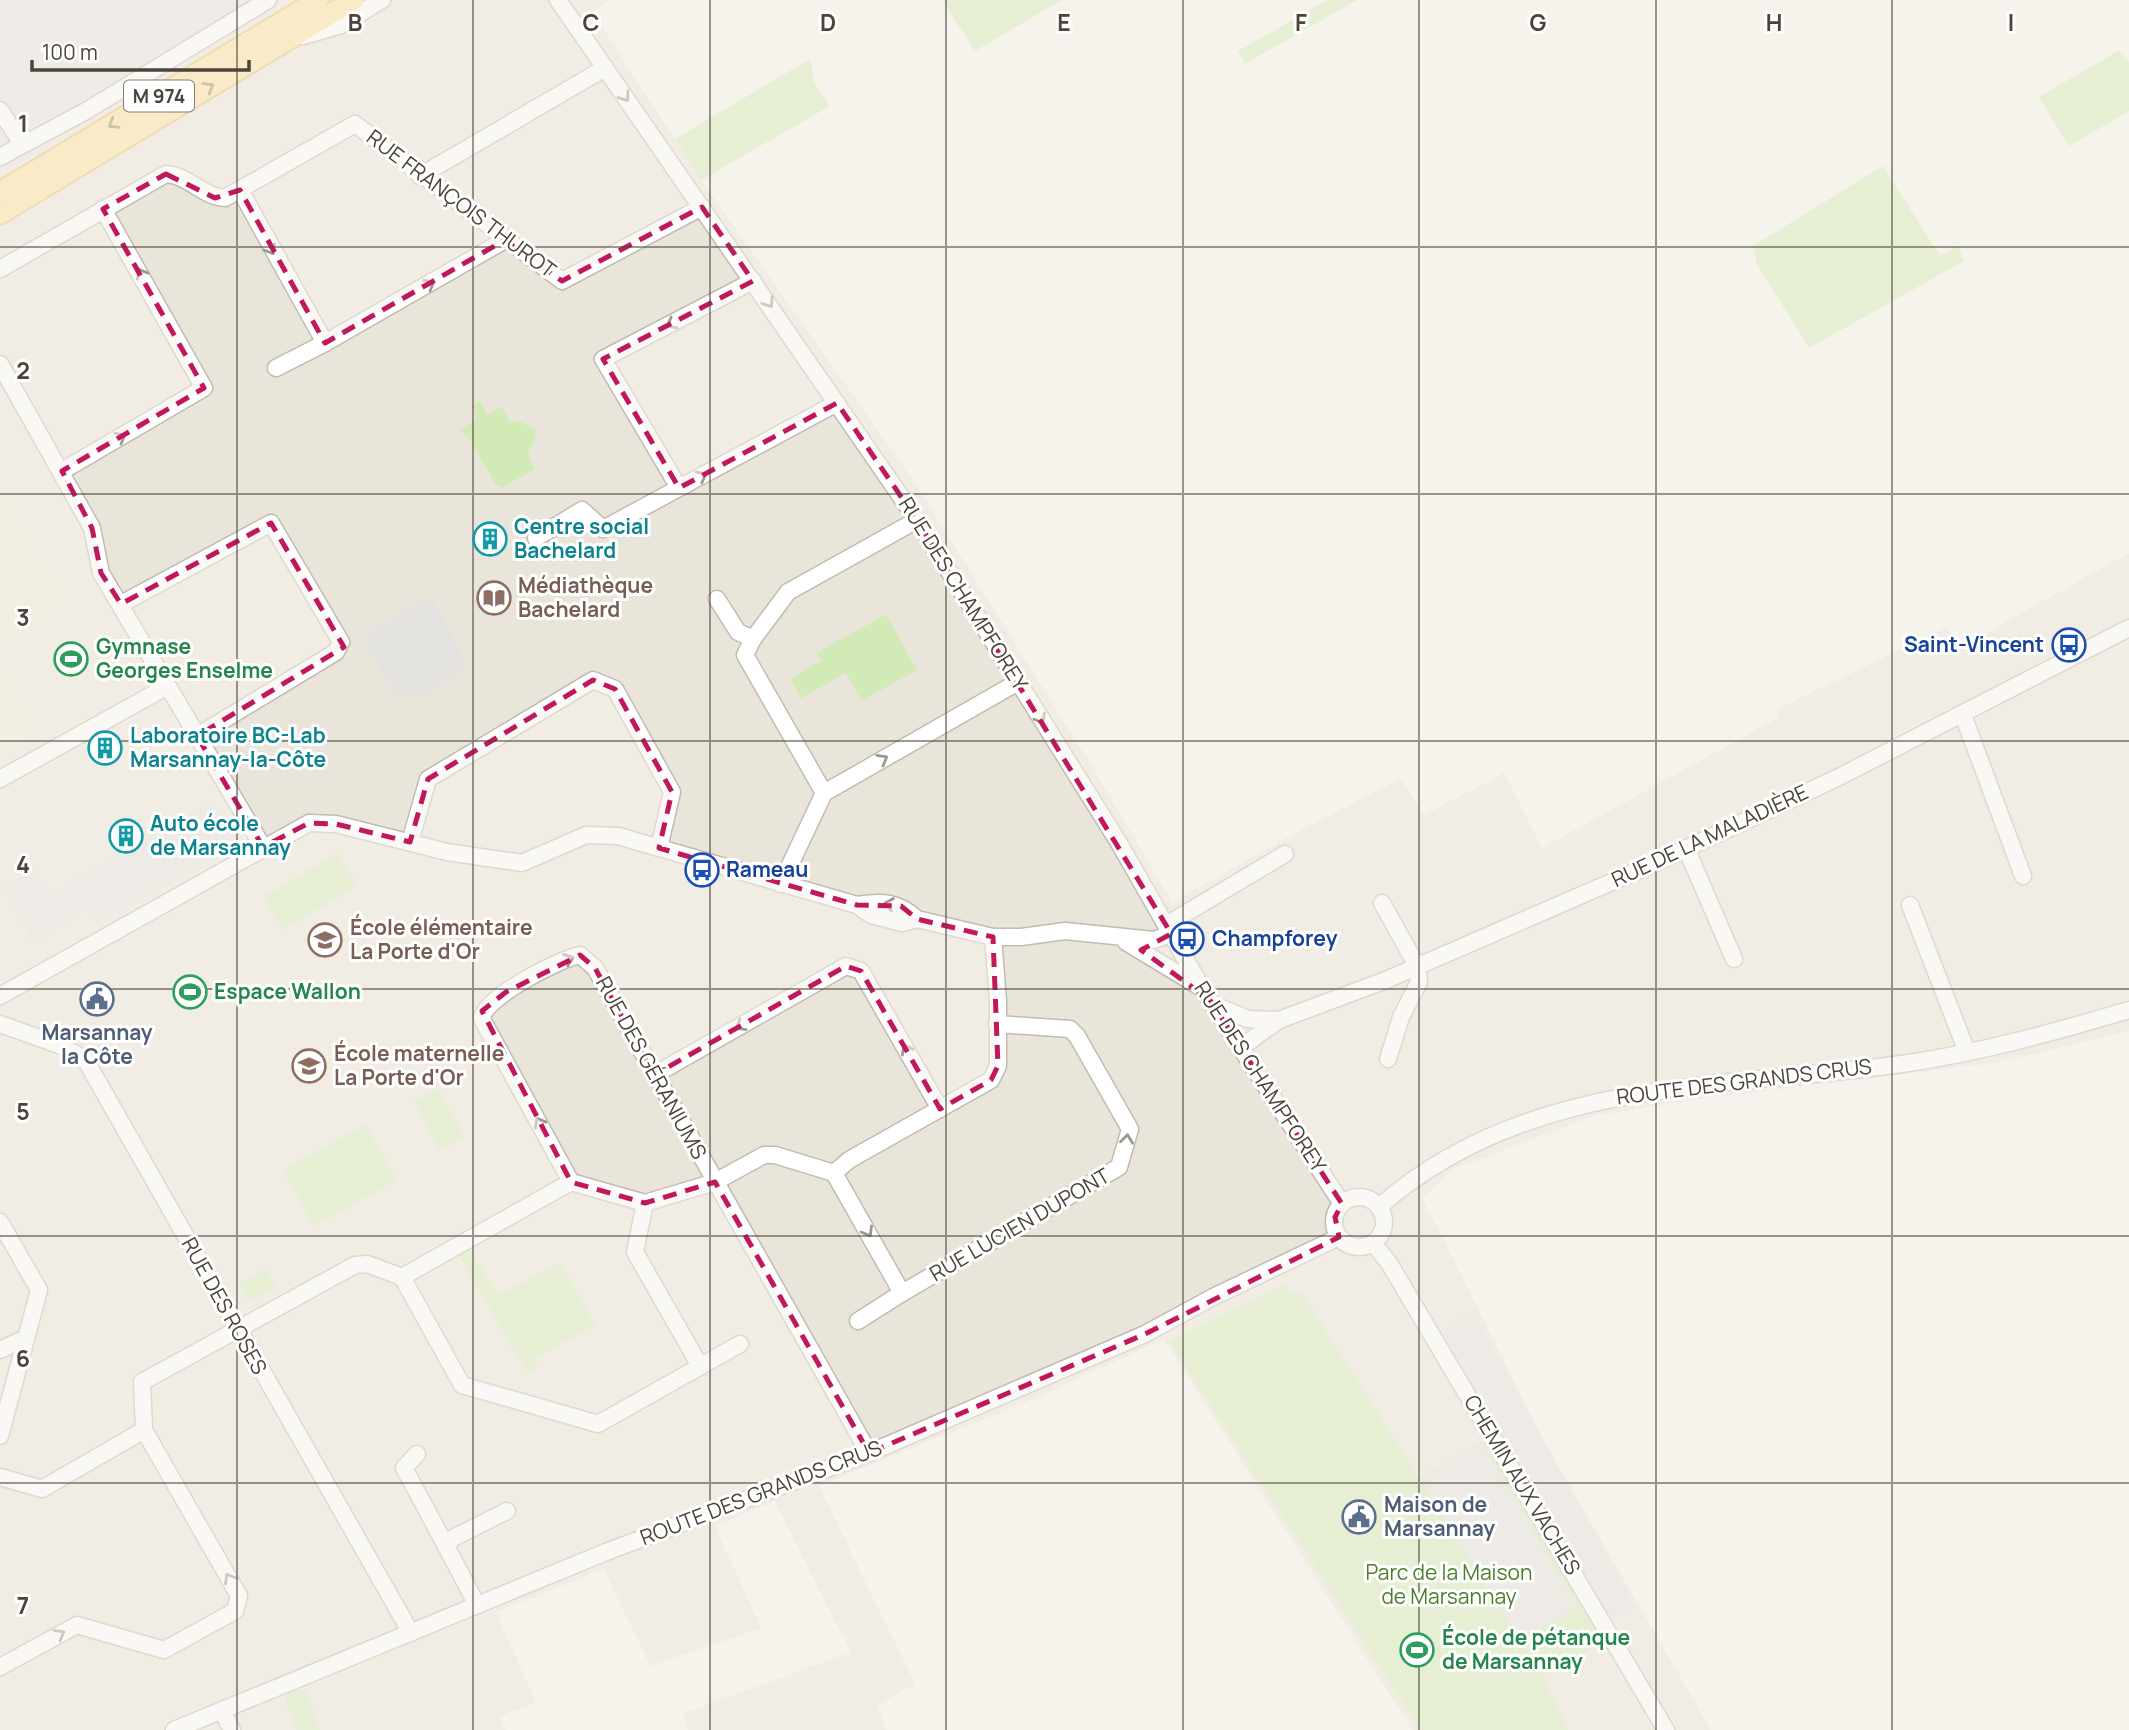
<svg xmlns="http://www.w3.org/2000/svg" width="2129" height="1730" viewBox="0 0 2129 1730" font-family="Manrope,sans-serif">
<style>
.residential{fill:#eae5da}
.industrial{fill:#e6e2dd}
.education{fill:#efe8d6}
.green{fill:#d2eab5}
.parking{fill:#e5e3e0}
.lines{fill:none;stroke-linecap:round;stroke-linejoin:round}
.minor-casing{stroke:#c2bbae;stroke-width:19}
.major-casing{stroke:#e6c16a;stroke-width:23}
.minor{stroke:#fff;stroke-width:16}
.major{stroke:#ffe39c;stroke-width:19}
.oneway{stroke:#9c8c66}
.oneway2{stroke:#9c9892}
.marked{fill:none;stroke:#c2185b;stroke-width:5;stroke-dasharray:14 9;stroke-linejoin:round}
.grid{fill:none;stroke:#4b4439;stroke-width:2;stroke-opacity:0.55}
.labels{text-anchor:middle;stroke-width:6;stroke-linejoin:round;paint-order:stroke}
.shield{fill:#fff;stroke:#817c74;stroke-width:2}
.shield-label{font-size:19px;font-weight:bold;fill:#4b4439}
.street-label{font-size:21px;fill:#4b4439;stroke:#fff}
.culture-label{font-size:21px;font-weight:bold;fill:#0d838f;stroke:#fff;text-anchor:start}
.education-label{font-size:21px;font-weight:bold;fill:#785e54;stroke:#fff;text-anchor:start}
.transit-label{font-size:21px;font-weight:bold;fill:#164399;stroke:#fff;text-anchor:start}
.leisure-label{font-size:21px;font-weight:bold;fill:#27864d;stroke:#fff;text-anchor:start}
.service-label{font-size:21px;font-weight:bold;fill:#4e5e75;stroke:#fff}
.park-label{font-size:21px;fill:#4a7f2a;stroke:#fff}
.grid-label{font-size:23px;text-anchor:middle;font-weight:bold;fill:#4b4439;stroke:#fff;stroke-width:6;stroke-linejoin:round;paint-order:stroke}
</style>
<rect width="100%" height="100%" fill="#f6f3ec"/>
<path class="residential" d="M 284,0 L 609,0 L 592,11 L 701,180 L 915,483 L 1093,768 L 1172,902 L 1301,830 L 1401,779 L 1424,815 L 1504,773 L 1542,848 L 1780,717 L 1776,710 L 1946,627 L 1959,648 L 2129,553 L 2129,1031 L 1995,1063 L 1697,1099 L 1594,1116 L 1454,1169 L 1422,1198 L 1548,1448 L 1711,1730 L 1412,1730 L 1164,1339 L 1034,1399 L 819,1486 L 915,1684 L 877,1705 L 886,1730 L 688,1730 L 682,1714 L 851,1652 L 775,1501 L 715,1526 L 761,1628 L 650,1666 L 604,1569 L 496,1612 L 536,1703 L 500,1716 L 505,1730 L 0,1730 L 0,173 Z"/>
<path class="industrial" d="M 0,0 L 284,0 L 0,173 Z"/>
<g class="education">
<path d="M 4,496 L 68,604 L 0,641 L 0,498 Z"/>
<path d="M 0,657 L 43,732 L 0,757 Z"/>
</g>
<g class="green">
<path d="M 942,0 L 1062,0 L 975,51 Z"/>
<path d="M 1327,0 L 1357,0 L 1245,64 L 1238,51 Z"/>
<path d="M 2118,51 L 2129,62 L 2129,111 L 2069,146 L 2039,97 Z"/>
<path d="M 810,59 L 814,82 L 830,106 L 701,180 L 675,139 Z"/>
<path d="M 1883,166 L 1940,256 L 1958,246 L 1964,261 L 1809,348 L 1757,264 L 1753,246 Z"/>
<path d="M 480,401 L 487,415 L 501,406 L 511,423 L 517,420 L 534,429 L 536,439 L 528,452 L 535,469 L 501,488 L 495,483 L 469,438 L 460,431 L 477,419 L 472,406 Z"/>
<path d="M 886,614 L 917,670 L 861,701 L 846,673 L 801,698 L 790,679 L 821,661 L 817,653 Z"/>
<path d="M 338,853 L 357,886 L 283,929 L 264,897 Z"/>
<path d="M 438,1089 L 464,1137 L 440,1150 L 414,1102 Z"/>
<path d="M 366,1125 L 397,1180 L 314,1226 L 283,1170 Z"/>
<path d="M 470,1250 L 498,1295 L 560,1263 L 595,1325 L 535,1358 L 538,1366 L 527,1372 L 459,1256 Z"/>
<path d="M 266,1269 L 276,1287 L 249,1301 L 239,1284 Z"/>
<path d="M 1285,1285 L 1291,1295 L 1300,1290 L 1419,1478 L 1483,1441 L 1603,1643 L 1542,1676 L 1568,1730 L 1421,1730 L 1169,1341 Z"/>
<path d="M 304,1688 L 320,1730 L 297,1730 L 284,1696 Z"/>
</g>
<g class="parking">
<path d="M 431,595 L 465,660 L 458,664 L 463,672 L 413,701 L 407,691 L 397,697 L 361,637 Z"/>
<path d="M 213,802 L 236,842 L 97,922 L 87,908 L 34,943 L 2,885 L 34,869 L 48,896 Z"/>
<path d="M 1473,1313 L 1635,1607 L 1610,1621 L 1442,1331 Z"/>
<path d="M 1481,1443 L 1577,1607 L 1520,1639 L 1420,1479 Z"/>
</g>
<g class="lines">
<defs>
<g id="minor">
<path d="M 558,0 L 917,520 L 1119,843 L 1202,988 L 1342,1204"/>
<path d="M 303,36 L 341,25 L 382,0"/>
<path d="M 0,110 L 22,144"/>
<path d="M 0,157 L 86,111 L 268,0"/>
<path d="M 420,176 L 605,68"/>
<path d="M 240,190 L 325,343 L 505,240"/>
<path d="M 0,269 L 166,174 C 188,175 203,197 225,198 L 355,124 L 562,281 L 702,207"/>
<path d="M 753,281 L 603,359 L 679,488 L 837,403"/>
<path d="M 0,364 L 92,528 L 101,573 L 263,847"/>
<path d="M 276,368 L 325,343"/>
<path d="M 62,471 L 204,388 L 103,209"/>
<path d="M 536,538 L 582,510 L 603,529 L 679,488"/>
<path d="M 717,599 L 738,632 L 753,639"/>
<path d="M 121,604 L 271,523 L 341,642 L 336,652 L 197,736"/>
<path d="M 1963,715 L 2023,876"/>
<path d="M 0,779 L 166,687"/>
<path d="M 824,793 L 1018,682"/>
<path d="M 410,842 L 428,779 L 593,680 L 615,689 L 672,792 L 659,848"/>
<path d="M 1686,848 L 1734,959"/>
<path d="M 781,884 L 824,793 L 745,655 L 753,639 L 788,592 L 917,520"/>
<path d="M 1382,903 L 1417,966 L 1419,982 L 1401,1017 L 1388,1059"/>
<path d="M 857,905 C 881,901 898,901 917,919"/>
<path d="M 1910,905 L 1967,1052"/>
<path d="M 1166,925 L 1285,854"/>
<path d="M 1126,942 L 1197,985"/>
<path d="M 0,996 L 309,823 L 336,824 L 447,852 L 522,863 L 586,835 L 618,836 L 857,905 L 871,915 L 902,923 L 917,919 L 993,937 L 1021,937 L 1065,931 L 1154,940 L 1171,934"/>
<path d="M 1214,1005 L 1248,1019 L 1279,1020"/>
<path d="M 0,1024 L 59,1045 L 85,1059 L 411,1633"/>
<path d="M 1240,1048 L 1279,1020 L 1386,980 L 1653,864 L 1837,778 L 2129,628"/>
<path d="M 654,1075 L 846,966 L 861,971 L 940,1109"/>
<path d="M 834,1173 L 902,1293 L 1119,1167 L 1130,1129 L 1077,1036 L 1070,1029 L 997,1024"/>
<path d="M 571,1182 L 482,1019 C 483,998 559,959 580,955 L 595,968 L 869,1453"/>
<circle cx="1359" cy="1222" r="25"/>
<path d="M 645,1203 L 635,1252 L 700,1366"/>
<path d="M 1379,1207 C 1526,1077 1720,1089 1902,1064 C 1979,1053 2055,1032 2129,1010"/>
<path d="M 0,1222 L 39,1290 L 0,1436"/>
<path d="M 1373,1243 L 1389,1263 L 1666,1730"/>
<path d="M 402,1277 L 462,1385 L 598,1424 L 740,1344"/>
<path d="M 858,1321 L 902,1293"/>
<path d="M 0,1350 L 26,1338"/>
<path d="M 417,1454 L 404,1468 L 446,1546"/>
<path d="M 0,1477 L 42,1489 L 144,1430 L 142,1382 L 355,1265 L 367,1264 L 402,1277 L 571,1182 L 645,1203 L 715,1182 L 764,1155 L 775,1155 L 834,1173 L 849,1160 L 991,1080 L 998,1066 L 998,1001 L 993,937"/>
<path d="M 477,1605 L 446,1546 L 453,1538 L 507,1511"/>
<path d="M 0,1667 L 77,1625 L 164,1650 L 235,1611 L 239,1596 L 144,1430"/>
<path d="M 222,1711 L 232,1730"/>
<path d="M 174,1730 L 606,1552 L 869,1453 L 1145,1334 L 1213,1297 L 1339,1237"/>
</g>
<g id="major">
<path d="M 0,192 L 318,0"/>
<path d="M 0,214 L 354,0"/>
</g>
</defs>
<use href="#minor" class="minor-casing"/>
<use href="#major" class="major-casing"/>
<use href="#minor" class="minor"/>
<use href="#major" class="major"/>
</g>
<defs><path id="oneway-chevron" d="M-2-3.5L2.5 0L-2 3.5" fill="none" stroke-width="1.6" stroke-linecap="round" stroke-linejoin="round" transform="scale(1.75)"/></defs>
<g class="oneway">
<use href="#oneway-chevron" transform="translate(209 87) rotate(-31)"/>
<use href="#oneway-chevron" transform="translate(113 124) rotate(149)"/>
</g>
<g class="oneway2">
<use href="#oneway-chevron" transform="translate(625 97) rotate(55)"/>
<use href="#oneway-chevron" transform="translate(271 250) rotate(60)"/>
<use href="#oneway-chevron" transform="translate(141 273) rotate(-119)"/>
<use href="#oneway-chevron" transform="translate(430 284) rotate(-30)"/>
<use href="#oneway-chevron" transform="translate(769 303) rotate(56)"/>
<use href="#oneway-chevron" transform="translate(671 324) rotate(152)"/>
<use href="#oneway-chevron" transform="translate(121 437) rotate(-30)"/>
<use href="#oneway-chevron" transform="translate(702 476) rotate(-28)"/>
<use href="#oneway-chevron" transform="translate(1041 719) rotate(58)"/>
<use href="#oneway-chevron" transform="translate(883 759) rotate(-30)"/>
<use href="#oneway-chevron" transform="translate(889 904) rotate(-170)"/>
<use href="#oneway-chevron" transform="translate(569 959) rotate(-19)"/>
<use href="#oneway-chevron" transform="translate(740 1026) rotate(150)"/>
<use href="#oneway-chevron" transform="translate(906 1049) rotate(-119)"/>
<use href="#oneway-chevron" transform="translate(539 1122) rotate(-119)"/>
<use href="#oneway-chevron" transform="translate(1127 1139) rotate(-83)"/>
<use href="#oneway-chevron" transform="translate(868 1232) rotate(60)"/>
<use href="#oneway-chevron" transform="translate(229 1578) rotate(-120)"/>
<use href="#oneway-chevron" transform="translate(60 1634) rotate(-29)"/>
</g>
<path d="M0 0H2129V1730H0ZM 166,174 L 215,198 L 240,190 L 325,343 L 505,240 L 562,281 L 702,207 L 753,281 L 603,359 L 679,488 L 837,403 L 917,520 L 1166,925 L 1171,934 L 1141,950 L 1210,1000 L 1342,1204 L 1335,1217 L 1339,1237 L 1145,1334 L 869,1453 L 715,1182 L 645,1203 L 571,1182 L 482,1011 L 506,992 L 580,955 L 595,968 L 654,1075 L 846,966 L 861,971 L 940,1109 L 991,1080 L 998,1066 L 993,937 L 917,919 L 901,906 L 857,905 L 659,848 L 672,792 L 615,689 L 593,680 L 428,779 L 410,842 L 336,824 L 309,823 L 263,847 L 197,736 L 344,647 L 271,523 L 121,604 L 101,573 L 92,528 L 62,471 L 204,388 L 103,209 Z" fill="#f6f3ec" fill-opacity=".55" fill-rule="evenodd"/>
<path class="marked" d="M 166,174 L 215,198 L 240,190 L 325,343 L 505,240 L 562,281 L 702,207 L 753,281 L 603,359 L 679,488 L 837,403 L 917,520 L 1166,925 L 1171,934 L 1141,950 L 1210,1000 L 1342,1204 L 1335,1217 L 1339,1237 L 1145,1334 L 869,1453 L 715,1182 L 645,1203 L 571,1182 L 482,1011 L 506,992 L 580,955 L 595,968 L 654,1075 L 846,966 L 861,971 L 940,1109 L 991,1080 L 998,1066 L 993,937 L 917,919 L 901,906 L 857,905 L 659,848 L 672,792 L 615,689 L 593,680 L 428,779 L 410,842 L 336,824 L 309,823 L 263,847 L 197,736 L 344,647 L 271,523 L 121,604 L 101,573 L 92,528 L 62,471 L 204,388 L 103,209 Z"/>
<path class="grid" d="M 237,0 L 237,1730M 473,0 L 473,1730M 710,0 L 710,1730M 946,0 L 946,1730M 1183,0 L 1183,1730M 1419,0 L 1419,1730M 1656,0 L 1656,1730M 1892,0 L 1892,1730M 0,247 L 2129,247M 0,494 L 2129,494M 0,741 L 2129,741M 0,989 L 2129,989M 0,1236 L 2129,1236M 0,1483 L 2129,1483"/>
<defs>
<symbol id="building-ring" viewBox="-11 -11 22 22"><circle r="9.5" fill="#fff" stroke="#0f9aa8" stroke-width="1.5"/><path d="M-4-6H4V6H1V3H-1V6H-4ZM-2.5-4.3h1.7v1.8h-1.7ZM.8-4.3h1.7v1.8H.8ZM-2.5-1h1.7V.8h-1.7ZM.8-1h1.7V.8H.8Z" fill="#0f9aa8"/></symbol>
<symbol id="library-ring" viewBox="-11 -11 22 22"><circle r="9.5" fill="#fff" stroke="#8d6e63" stroke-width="1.5"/><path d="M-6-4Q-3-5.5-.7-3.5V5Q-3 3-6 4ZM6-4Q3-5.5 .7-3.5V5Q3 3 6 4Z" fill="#8d6e63"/></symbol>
<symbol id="bus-ring" viewBox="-11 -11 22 22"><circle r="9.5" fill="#fff" stroke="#1a4fb4" stroke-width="1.5"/><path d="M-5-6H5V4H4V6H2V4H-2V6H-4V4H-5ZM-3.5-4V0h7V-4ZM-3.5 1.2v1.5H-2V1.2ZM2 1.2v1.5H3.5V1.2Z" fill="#1a4fb4"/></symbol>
<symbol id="stadium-ring" viewBox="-11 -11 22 22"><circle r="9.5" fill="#fff" stroke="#2e9e5b" stroke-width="1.5"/><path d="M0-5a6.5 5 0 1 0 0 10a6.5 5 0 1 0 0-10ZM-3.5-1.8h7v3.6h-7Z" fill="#2e9e5b"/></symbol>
<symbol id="school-ring" viewBox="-11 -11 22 22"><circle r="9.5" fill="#fff" stroke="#8d6e63" stroke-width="1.5"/><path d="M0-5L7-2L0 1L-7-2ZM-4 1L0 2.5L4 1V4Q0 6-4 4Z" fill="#8d6e63"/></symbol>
<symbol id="civic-ring" viewBox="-11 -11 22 22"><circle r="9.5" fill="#fff" stroke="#5c6f8a" stroke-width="1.5"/><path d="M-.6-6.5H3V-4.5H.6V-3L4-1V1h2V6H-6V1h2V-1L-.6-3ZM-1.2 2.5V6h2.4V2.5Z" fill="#5c6f8a"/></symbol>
</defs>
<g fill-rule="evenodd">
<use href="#building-ring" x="471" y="520" width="38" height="38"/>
<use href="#library-ring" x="475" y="579" width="38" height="38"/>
<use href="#bus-ring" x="2050" y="626" width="38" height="38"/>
<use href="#stadium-ring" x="52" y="640" width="38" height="38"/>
<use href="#building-ring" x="86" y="729" width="38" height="38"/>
<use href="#building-ring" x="107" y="817" width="38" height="38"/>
<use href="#bus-ring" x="683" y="851" width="38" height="38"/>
<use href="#bus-ring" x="1168" y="920" width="38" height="38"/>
<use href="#school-ring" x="306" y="921" width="38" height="38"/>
<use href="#stadium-ring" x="171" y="973" width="38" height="38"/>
<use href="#civic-ring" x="78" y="980" width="38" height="38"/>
<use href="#school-ring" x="290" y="1047" width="38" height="38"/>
<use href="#civic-ring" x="1340" y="1498" width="38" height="38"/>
<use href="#stadium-ring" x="1398" y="1631" width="38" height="38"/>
</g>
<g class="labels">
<rect class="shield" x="124" y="80.5" width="70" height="31" rx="5"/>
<g class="shield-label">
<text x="159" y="103">M 974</text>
</g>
<g class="street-label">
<text transform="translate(461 204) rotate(37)" y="7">RUE FRANÇOIS THUROT</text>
<text transform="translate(963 594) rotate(58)" y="7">RUE DES CHAMPFOREY</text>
<text transform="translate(1710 836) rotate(-25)" y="7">RUE DE LA MALADIÈRE</text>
<text transform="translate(651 1068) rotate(61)" y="7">RUE DES GÉRANIUMS</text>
<text transform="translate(1260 1077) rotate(57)" y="7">RUE DES CHAMPFOREY</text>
<text transform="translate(1744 1082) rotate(-7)" y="7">ROUTE DES GRANDS CRUS</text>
<text transform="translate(1020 1225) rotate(-30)" y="7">RUE LUCIEN DUPONT</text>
<text transform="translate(224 1306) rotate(61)" y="7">RUE DES ROSES</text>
<text transform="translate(1522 1485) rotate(59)" y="7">CHEMIN AUX VACHES</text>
<text transform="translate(761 1493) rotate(-21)" y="7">ROUTE DES GRANDS CRUS</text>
</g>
<g class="culture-label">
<text x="514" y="534">Centre social<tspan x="514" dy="24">Bachelard</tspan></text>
<text x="130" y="743">Laboratoire BC-Lab<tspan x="130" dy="24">Marsannay-la-Côte</tspan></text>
<text x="150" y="831">Auto école<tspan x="150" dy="24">de Marsannay</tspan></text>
</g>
<g class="education-label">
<text x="518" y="593">Médiathèque<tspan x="518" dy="24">Bachelard</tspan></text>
<text x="350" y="935">École élémentaire<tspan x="350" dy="24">La Porte d'Or</tspan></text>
<text x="334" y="1061">École maternelle<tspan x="334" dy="24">La Porte d'Or</tspan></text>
</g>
<g class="transit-label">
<text x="2044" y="652" text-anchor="end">Saint-Vincent</text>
<text x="726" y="877">Rameau</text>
<text x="1212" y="946">Champforey</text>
</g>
<g class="leisure-label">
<text x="96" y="654">Gymnase<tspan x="96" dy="24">Georges Enselme</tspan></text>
<text x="214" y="999">Espace Wallon</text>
<text x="1442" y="1645">École de pétanque<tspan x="1442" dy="24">de Marsannay</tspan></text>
</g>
<g class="service-label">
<text x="97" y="1040">Marsannay<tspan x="97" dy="24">la Côte</tspan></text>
<text x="1384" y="1512" text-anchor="start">Maison de<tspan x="1384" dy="24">Marsannay</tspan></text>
</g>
<g class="park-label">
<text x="1449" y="1580">Parc de la Maison<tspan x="1449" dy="24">de Marsannay</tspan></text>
</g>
</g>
<g class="grid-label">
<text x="355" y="31">B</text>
<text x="591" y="31">C</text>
<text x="828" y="31">D</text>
<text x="1064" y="31">E</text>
<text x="1301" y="31">F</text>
<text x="1538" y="31">G</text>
<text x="1774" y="31">H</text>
<text x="2011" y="31">I</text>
<text x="23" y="132">1</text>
<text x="23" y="379">2</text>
<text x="23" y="626">3</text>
<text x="23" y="873">4</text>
<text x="23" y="1120">5</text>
<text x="23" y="1367">6</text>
<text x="23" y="1614">7</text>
</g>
<path d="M32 60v10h217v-10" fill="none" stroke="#4b4439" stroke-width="3.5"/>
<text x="42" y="60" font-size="21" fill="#4b4439" stroke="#ffffff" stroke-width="5" paint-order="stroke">100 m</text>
</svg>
